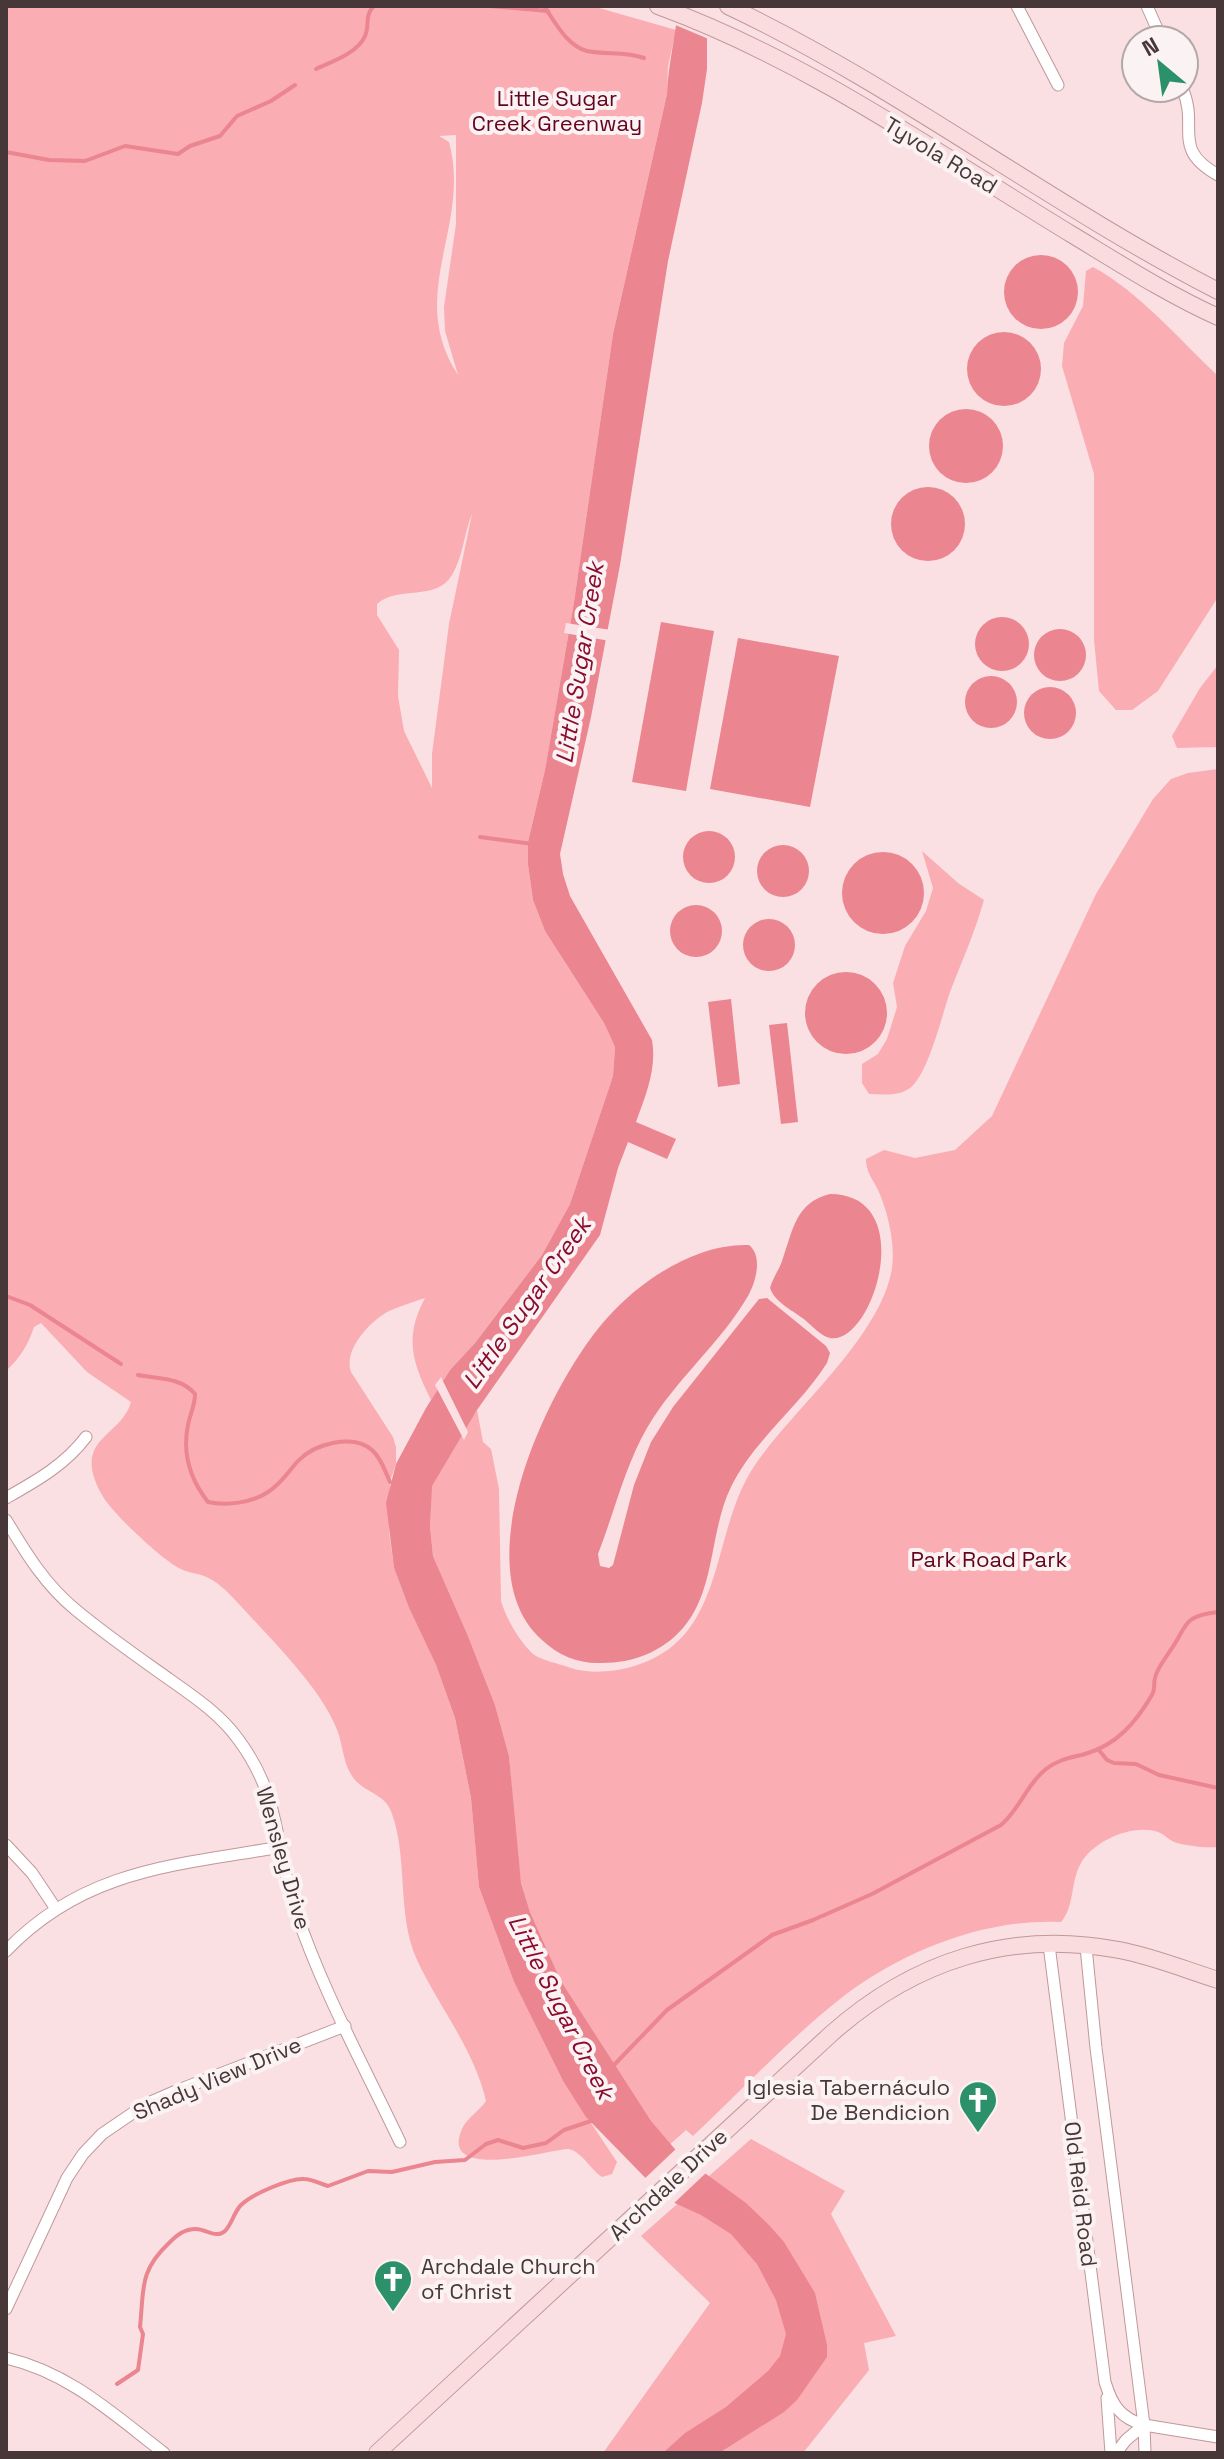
<svg xmlns="http://www.w3.org/2000/svg" width="1224" height="2459" viewBox="0 0 1224 2459" font-family="'Space Grotesk',sans-serif">
<style>
.green{fill:#faadb3;fill-rule:evenodd}
.water{fill:#eb858f}
.pier{fill:#fae0e2}
.lines{fill:none;stroke-linecap:round;stroke-linejoin:round}
.stream{stroke:#eb858f;stroke-width:4}
.street-casing{stroke:#bf989a;stroke-width:13}
.secondary-casing{stroke:#bf989a;stroke-width:18}
.street{stroke:#fff;stroke-width:11}
.secondary{stroke:#fadbde;stroke-width:16}
.labels{text-anchor:middle;stroke-width:8;stroke-linejoin:round;paint-order:stroke}
.park-label{font-size:22px;fill:#64041f;stroke:#fbf2f3}
.street-label{font-size:22px;fill:#483738;stroke:#fbf2f3}
.poi-label{font-size:22px;fill:#483738;stroke:#fbf2f3;text-anchor:end}
.water-label{font-size:24px;font-style:italic;fill:#8a0c2f;stroke:#fbf2f3}
</style>
<rect width="100%" height="100%" fill="#fae0e2"/>
<g class="green">
<path d="M 6,6 L 592,6 L 676,30 L 668,66 L 667,94 L 613,334 L 574,602 L 545,770 L 528,842 L 528,865 L 533,900 L 545,931 L 604,1023 L 615,1047 L 613,1076 L 570,1204 L 542,1255 L 475,1343 L 450,1370 L 431,1400 C 412,1361 404,1338 425,1298 C 413,1302 400,1306 389,1311 C 370,1321 343,1350 351,1372 L 393,1437 L 396,1447 L 396,1464 L 390,1481 L 389,1532 L 394,1568 L 409,1608 L 436,1665 L 455,1718 L 471,1798 L 479,1887 L 514,1982 L 563,2081 L 617,2162 L 612,2174 L 602,2177 C 591,2170 582,2152 569,2149 C 558,2147 437,2185 462,2129 C 466,2119 480,2110 486,2101 C 474,2049 439,2007 417,1960 C 396,1913 409,1859 391,1811 C 384,1793 362,1792 352,1776 C 342,1761 343,1741 335,1725 C 318,1685 267,1635 237,1602 C 229,1593 216,1580 204,1576 C 197,1573 188,1573 181,1569 C 164,1562 111,1512 102,1495 C 70,1438 121,1438 131,1402 L 87,1372 L 41,1323 L 34,1327 C 28,1345 20,1358 6,1371 ZM 456,135 L 456,224 L 444,307 L 445,331 L 458,375 C 405,294 472,226 449,142 L 439,136 ZM 472,514 L 449,624 L 432,754 L 432,788 L 404,731 L 398,696 L 399,650 L 377,615 L 377,604 C 398,585 436,602 452,575 C 463,557 464,533 472,514 Z"/>
<path d="M 1093,267 C 1138,291 1180,340 1218,376 L 1218,597 L 1158,691 L 1132,710 L 1116,710 L 1099,691 L 1094,640 L 1094,474 L 1062,366 L 1064,343 L 1083,306 L 1086,271 Z"/>
<path d="M 1218,665 L 1218,747 L 1177,748 L 1172,736 L 1200,688 Z"/>
<path d="M 1218,769 L 1218,1847 C 1205,1848 1186,1846 1174,1842 C 1168,1839 1164,1834 1158,1832 C 1133,1823 1093,1841 1081,1863 C 1070,1882 1075,1906 1061,1922 C 986,1918 905,1950 845,1995 C 793,2035 741,2091 693,2136 L 686,2130 L 667,2147 L 561,1981 L 530,1912 L 521,1883 L 517,1855 L 509,1756 L 495,1705 L 468,1636 L 433,1556 L 430,1526 L 431,1486 L 477,1410 L 483,1442 L 491,1449 L 499,1489 L 501,1601 C 506,1618 519,1641 532,1653 C 539,1660 561,1664 571,1668 C 590,1674 612,1672 631,1667 C 729,1640 708,1534 755,1465 C 793,1409 881,1337 892,1268 C 895,1245 889,1218 881,1197 C 876,1182 866,1175 866,1159 L 884,1150 L 915,1158 L 955,1150 L 992,1116 L 1096,894 L 1153,799 L 1171,779 L 1188,773 Z"/>
<path d="M 922,851 L 958,883 L 984,900 C 975,932 962,961 950,992 C 942,1015 928,1075 910,1088 C 898,1097 883,1094 869,1094 L 862,1083 L 862,1064 L 878,1054 L 887,1039 L 897,1007 L 893,983 L 905,946 L 926,911 L 933,888 Z"/>
<path d="M 751,2139 L 845,2191 L 831,2214 L 896,2336 L 864,2343 L 869,2370 L 803,2453 L 603,2453 L 710,2303 L 641,2236 Z"/>
</g>
<g class="water">
<path d="M 678,6 L 707,34 L 707,69 L 702,103 L 668,261 L 620,565 L 591,717 L 560,854 L 563,874 L 570,896 L 652,1040 C 657,1068 646,1095 636,1122 L 676,1139 L 667,1159 L 628,1142 L 618,1168 L 600,1235 L 477,1410 L 432,1486 L 430,1526 L 433,1556 L 468,1636 L 495,1705 L 509,1756 L 521,1883 L 530,1912 L 561,1981 L 651,2121 L 680,2155 L 746,2203 L 769,2225 L 784,2242 L 815,2293 L 827,2345 L 827,2357 L 797,2400 L 784,2412 L 719,2453 L 663,2453 L 685,2433 L 726,2407 L 768,2371 L 780,2356 L 786,2334 L 776,2300 L 757,2264 L 731,2234 L 701,2215 L 666,2199 L 586,2117 L 563,2081 L 514,1982 L 479,1887 L 471,1798 L 455,1718 L 436,1665 L 409,1608 L 394,1568 L 386,1503 L 396,1464 L 426,1408 L 450,1370 L 475,1343 L 542,1255 L 570,1204 L 613,1076 L 615,1047 L 604,1023 L 545,931 L 533,900 L 528,865 L 528,842 L 545,770 L 574,602 L 613,334 L 667,94 C 668,64 676,36 678,6 Z"/>
<circle cx="1041" cy="292" r="37"/>
<circle cx="1004" cy="369" r="37"/>
<circle cx="966" cy="446" r="37"/>
<circle cx="928" cy="524" r="37"/>
<circle cx="1002" cy="644" r="27"/>
<path d="M 661,622 L 714,631 L 686,791 L 632,782 Z"/>
<circle cx="1060" cy="655" r="26"/>
<path d="M 738,638 L 839,656 L 810,807 L 710,789 Z"/>
<circle cx="991" cy="702" r="26"/>
<circle cx="1050" cy="713" r="26"/>
<circle cx="709" cy="857" r="26"/>
<circle cx="783" cy="871" r="26"/>
<circle cx="883" cy="893" r="41"/>
<circle cx="696" cy="931" r="26"/>
<circle cx="769" cy="945" r="26"/>
<circle cx="846" cy="1013" r="41"/>
<path d="M 731,999 L 740,1084 L 718,1087 L 708,1002 Z"/>
<path d="M 787,1023 L 798,1122 L 781,1124 L 769,1025 Z"/>
<path d="M 830,1194 C 920,1194 873,1346 830,1338 C 821,1336 812,1326 805,1320 C 794,1311 775,1303 770,1288 C 773,1277 780,1269 783,1258 C 793,1230 796,1202 830,1194 Z"/>
<path d="M 749,1245 C 763,1256 756,1282 748,1296 C 720,1344 675,1380 647,1428 C 625,1466 614,1513 598,1554 L 600,1566 L 609,1568 L 613,1565 L 634,1485 L 651,1442 L 673,1407 L 759,1299 L 767,1298 L 826,1346 L 830,1353 L 827,1363 C 799,1407 754,1440 731,1487 C 709,1532 716,1590 683,1628 C 662,1652 633,1663 602,1663 C 579,1664 559,1656 542,1640 C 461,1568 549,1382 608,1317 C 641,1280 697,1243 749,1245 Z"/>
</g>
<g class="pier">
<path d="M 674,6 L 715,6 L 711,40 L 673,24 Z"/>
<path d="M 566,623 L 611,630 L 610,641 L 564,633 Z"/>
<path d="M 441,1377 L 468,1432 L 464,1440 L 435,1385 Z"/>
<path d="M 678,2147 L 707,2172 L 671,2206 L 663,2202 L 642,2181 Z"/>
</g>
<g class="lines">
<g class="stream">
<path d="M 490,6 L 548,11"/>
<path d="M 544,6 C 555,22 567,46 587,51 C 606,55 625,51 644,58"/>
<path d="M 316,69 C 331,62 358,53 365,36 C 370,26 364,15 374,6"/>
<path d="M 6,152 L 49,160 L 85,161 L 125,146 L 178,154 L 190,146 L 220,136 L 237,116 L 271,101 L 295,85"/>
<path d="M 480,837 L 533,844"/>
<path d="M 6,1296 L 30,1305 L 121,1364"/>
<path d="M 138,1375 C 158,1379 181,1377 195,1394 C 195,1406 190,1414 188,1425 C 182,1454 190,1479 208,1502 C 226,1506 252,1503 268,1492 C 281,1484 288,1472 298,1461 C 314,1444 353,1433 372,1450 C 381,1458 385,1471 390,1482"/>
<path d="M 1098,1749 L 1107,1760 L 1114,1763 L 1136,1764 L 1159,1775 L 1218,1788"/>
<path d="M 613,2066 L 667,2010 L 772,1935 L 813,1920 L 872,1894 L 1001,1825 C 1020,1809 1026,1785 1046,1769 C 1059,1759 1070,1758 1085,1754 C 1117,1745 1136,1722 1152,1695 C 1156,1688 1153,1685 1155,1678 C 1157,1668 1165,1659 1170,1651 C 1188,1626 1181,1616 1218,1612"/>
<path d="M 117,2384 L 138,2370 L 143,2334 L 140,2327 C 144,2289 139,2271 169,2243 C 177,2235 184,2229 196,2229 C 206,2229 216,2239 225,2231 C 232,2224 234,2212 241,2205 C 252,2194 290,2178 304,2179 C 312,2179 321,2184 328,2186 L 368,2171 L 392,2172 L 435,2162 L 465,2160 L 486,2144 L 498,2140 L 523,2148 L 546,2143 L 564,2130 L 594,2120"/>
</g>
<defs>
<g id="street">
<path d="M 1017,6 L 1058,85"/>
<path d="M 1147,6 L 1162,40"/>
<path d="M 1182,88 C 1200,128 1170,148 1218,175"/>
<path d="M 6,1498 C 36,1481 65,1465 86,1437"/>
<path d="M 6,1520 C 26,1553 45,1585 76,1610 C 106,1635 138,1657 169,1679 C 193,1696 220,1714 238,1739 C 282,1798 274,1844 295,1909 C 322,1990 364,2066 400,2142"/>
<path d="M 6,1845 L 32,1873 L 56,1909"/>
<path d="M 1049,1945 L 1105,2382 C 1112,2405 1120,2418 1144,2425 L 1096,2048 L 1086,1947"/>
<path d="M 6,1951 C 84,1869 177,1865 281,1847"/>
<path d="M 6,2309 L 67,2178 L 83,2154 L 102,2134 L 146,2104 L 176,2091 L 345,2026"/>
<path d="M 6,2358 C 70,2373 113,2414 164,2453"/>
<path d="M 1107,2398 L 1111,2453"/>
<path d="M 1144,2425 L 1218,2437"/>
<path d="M 1144,2425 L 1145,2453"/>
<path d="M 1116,2453 L 1126,2440 L 1144,2425"/>
</g>
<g id="secondary">
<path d="M 658,6 C 806,60 936,152 1071,234 C 1119,263 1167,294 1218,317"/>
<path d="M 728,6 C 899,87 1050,205 1218,291"/>
<path d="M 377,2453 L 831,2034 C 913,1961 1010,1929 1119,1950 C 1152,1956 1186,1970 1218,1980"/>
</g>
</defs>
<use href="#street" class="street-casing"/>
<use href="#secondary" class="secondary-casing"/>
<use href="#street" class="street"/>
<use href="#secondary" class="secondary"/>
</g>
<defs>
<symbol id="church-pin" viewBox="-11 -11 22 30"><path d="M0 17L-7.5 6A9.5 9.5 0 1 1 7.5 6Z" fill="#2c906b" stroke="#fbf2f3"/><path d="M-1.2-6h2.4v3.5h3.3v2.4h-3.3V6h-2.4V-.1h-3.3v-2.4h3.3Z" fill="#fff"/></symbol>
</defs>
<g fill-rule="evenodd">
<use href="#church-pin" x="956" y="2078" width="44" height="60"/>
<use href="#church-pin" x="371" y="2257" width="44" height="60"/>
</g>
<g class="labels">
<g class="park-label">
<text x="557" y="106">Little Sugar<tspan x="557" dy="25">Creek Greenway</tspan></text>
<text x="989" y="1567">Park Road Park</text>
</g>
<g class="street-label">
<text transform="translate(941 155) rotate(31)" y="8">Tyvola Road</text>
<text transform="translate(284 1858) rotate(74)" y="8">Wensley Drive</text>
<text transform="translate(217 2078) rotate(-23)" y="8">Shady View Drive</text>
<text transform="translate(668 2184) rotate(-43)" y="8">Archdale Drive</text>
<text transform="translate(1081 2194) rotate(83)" y="8">Old Reid Road</text>
</g>
<g class="poi-label">
<text x="950" y="2095">Iglesia Tabernáculo<tspan x="950" dy="25">De Bendicion</tspan></text>
<text x="421" y="2274" text-anchor="start">Archdale Church<tspan x="421" dy="25">of Christ</tspan></text>
</g>
<g class="water-label">
<text transform="translate(580 663) rotate(-81)" y="8">Little Sugar Creek</text>
<text transform="translate(527 1303) rotate(-55)" y="8">Little Sugar Creek</text>
<text transform="translate(561 2007) rotate(63)" y="8">Little Sugar Creek</text>
</g>
</g>
<rect width="1224" height="2459" fill="none" stroke="#483738" stroke-width="16"/>
<g transform="translate(1160 64) rotate(331)"><circle r="38" fill="#fbf2f3" stroke="#b3a7a8" stroke-width="2"/>
<path d="M0-6L14 30L0 20L-14 30Z" fill="#2c906b"/>
<text y="-12" font-size="22" font-weight="bold" text-anchor="middle" fill="#483738">N</text>
</g>
</svg>
